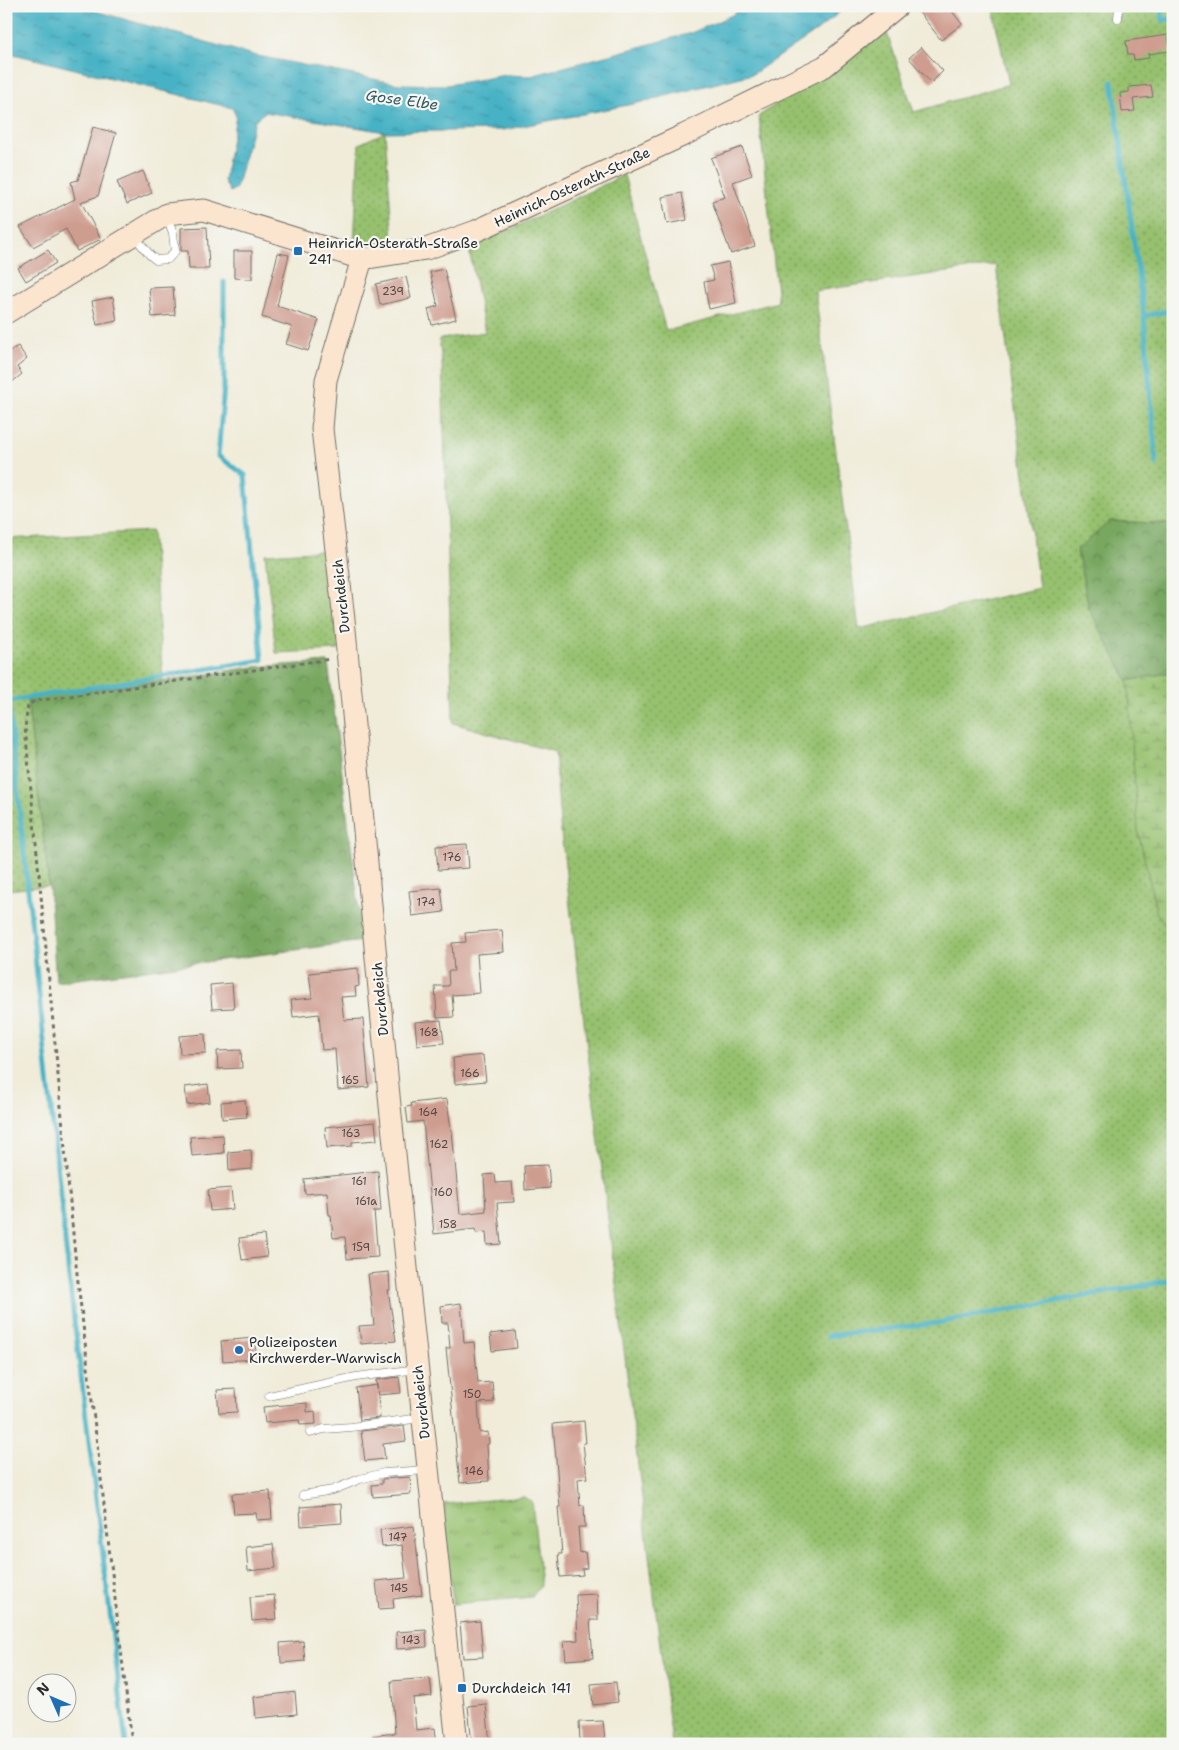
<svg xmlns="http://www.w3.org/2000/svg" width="1179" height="1750" viewBox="0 0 1179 1750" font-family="'Shantell Sans',sans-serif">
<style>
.grass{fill:url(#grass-dots);stroke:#60764c;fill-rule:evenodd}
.forest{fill:url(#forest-crowns);stroke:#526946}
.wetland{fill:url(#wetland-marsh);stroke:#60764c}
.park{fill:url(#park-tufts);stroke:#60764c}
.water{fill:url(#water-ripples);stroke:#396e78}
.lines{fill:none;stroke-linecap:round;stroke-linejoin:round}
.stream{stroke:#47b2c5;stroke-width:5}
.building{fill:#cf9d90}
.lane-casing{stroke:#706f68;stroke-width:9}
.secondary-casing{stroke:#706f68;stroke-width:23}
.path{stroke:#706f68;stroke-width:3;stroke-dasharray:4 4;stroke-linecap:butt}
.lane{stroke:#fff;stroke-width:8}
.secondary{stroke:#fbe5cf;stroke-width:21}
.poi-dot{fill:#1f6fb2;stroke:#f6f6f2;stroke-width:2}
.labels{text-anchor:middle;stroke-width:4.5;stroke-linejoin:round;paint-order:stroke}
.number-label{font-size:11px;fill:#544844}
.street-label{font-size:14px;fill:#2b2b2b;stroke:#f6f6f2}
.poi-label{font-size:14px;fill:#2b2b2b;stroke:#f6f6f2;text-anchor:start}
.water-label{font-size:15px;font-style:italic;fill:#355a61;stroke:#f6f6f2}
</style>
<defs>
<pattern id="grass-dots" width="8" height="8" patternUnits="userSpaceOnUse" patternTransform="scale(1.25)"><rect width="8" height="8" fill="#96c16e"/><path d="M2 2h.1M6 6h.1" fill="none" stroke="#7b9d5b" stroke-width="1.8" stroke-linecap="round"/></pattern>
<pattern id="forest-crowns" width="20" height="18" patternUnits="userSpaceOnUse" patternTransform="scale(1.25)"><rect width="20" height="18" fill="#78a761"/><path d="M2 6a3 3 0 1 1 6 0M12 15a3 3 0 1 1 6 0" fill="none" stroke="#638850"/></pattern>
<pattern id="wetland-marsh" width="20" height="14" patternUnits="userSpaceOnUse" patternTransform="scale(1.25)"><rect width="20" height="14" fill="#96c16e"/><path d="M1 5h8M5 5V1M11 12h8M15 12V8" fill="none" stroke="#7b9d5b"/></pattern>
<pattern id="park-tufts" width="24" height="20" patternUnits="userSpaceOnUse" patternTransform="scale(1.25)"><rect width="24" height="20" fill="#96c16e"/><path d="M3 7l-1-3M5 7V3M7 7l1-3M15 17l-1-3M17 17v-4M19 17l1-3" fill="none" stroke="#7b9d5b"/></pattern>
<pattern id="water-ripples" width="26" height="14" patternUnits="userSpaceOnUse" patternTransform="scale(1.25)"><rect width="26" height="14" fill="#47b2c5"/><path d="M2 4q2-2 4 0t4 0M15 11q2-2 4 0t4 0" fill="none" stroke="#3b91a0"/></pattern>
</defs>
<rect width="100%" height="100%" fill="#f6f6f2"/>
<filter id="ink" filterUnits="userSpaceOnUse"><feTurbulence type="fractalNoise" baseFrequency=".02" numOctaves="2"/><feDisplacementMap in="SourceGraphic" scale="10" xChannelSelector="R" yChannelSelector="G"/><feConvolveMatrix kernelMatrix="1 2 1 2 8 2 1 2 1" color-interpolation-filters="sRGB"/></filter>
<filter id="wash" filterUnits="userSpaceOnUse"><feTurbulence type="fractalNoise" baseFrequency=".0096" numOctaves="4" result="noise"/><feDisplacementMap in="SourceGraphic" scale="20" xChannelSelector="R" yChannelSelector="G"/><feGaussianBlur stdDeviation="1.12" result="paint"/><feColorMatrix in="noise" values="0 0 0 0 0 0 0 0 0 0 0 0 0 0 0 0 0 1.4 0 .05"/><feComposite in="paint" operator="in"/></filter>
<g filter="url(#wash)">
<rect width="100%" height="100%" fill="#f0ecd9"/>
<g class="grass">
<path d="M 992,6 L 1173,6 L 1173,524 L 1110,521 L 1128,681 L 1173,672 L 1173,1744 L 672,1744 L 560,824 L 555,752 L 453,723 L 442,363 L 439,339 L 485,332 L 469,249 L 624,175 L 666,331 L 778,302 L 759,116 L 885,27 L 914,112 L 1009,84 ZM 996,265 L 1039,588 L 859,629 L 815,291 Z"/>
<path d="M 385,132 L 393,242 L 370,249 L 354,245 L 359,144 Z"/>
<path d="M 152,531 L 163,681 L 27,698 L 49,886 L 6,890 L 6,539 Z"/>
<path d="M 329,550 L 339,650 L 276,653 L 265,554 Z"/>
</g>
<g class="forest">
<path d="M 1110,521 L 1173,524 L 1173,672 L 1128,681 L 1089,609 L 1077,550 Z"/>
<path d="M 328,662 L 363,941 L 56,982 L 49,886 L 27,698 L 163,681 L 253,667 Z"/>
</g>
<path class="wetland" d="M 1173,672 L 1173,933 L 1157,914 L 1138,831 L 1128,681 Z"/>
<path class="park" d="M 524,1497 L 532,1501 L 541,1585 L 532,1597 L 453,1604 L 444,1504 Z"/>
<path class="water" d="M 6,6 L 77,6 L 253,55 L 399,84 L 447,85 L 506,75 L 531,76 L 691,33 L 732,15 L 743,6 L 847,6 L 818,30 L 753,74 L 638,103 L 503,130 L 385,132 L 265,112 L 255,120 L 236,188 L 230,192 L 224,181 L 236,116 L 232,108 L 6,52 Z"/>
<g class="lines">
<g class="stream">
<path d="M 1161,6 L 1163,20 L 1173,19"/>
<path d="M 1112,82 L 1144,316"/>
<path d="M 1156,464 L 1144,316 L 1173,310"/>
<path d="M 828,1336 L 937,1323 L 1173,1280"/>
<path d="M 126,1744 L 69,1278 L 8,701 L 262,660 L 245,475 L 218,456 L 224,386 L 224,282"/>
</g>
</g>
<g id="blocks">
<g class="building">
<path d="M 926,6 L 948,6 L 962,24 L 941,40 L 919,12 Z"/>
<path d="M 1168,35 L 1170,51 L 1148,54 L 1149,58 L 1134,60 L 1133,55 L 1128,55 L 1126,41 Z"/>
<path d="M 921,47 L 943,71 L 931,83 L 909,58 Z"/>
<path d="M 1151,85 L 1153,97 L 1133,99 L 1135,111 L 1122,112 L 1120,93 L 1129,92 L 1129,87 Z"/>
<path d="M 93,127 L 116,133 L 98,196 L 81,202 L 101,239 L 77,251 L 66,229 L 33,247 L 20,227 L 75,199 L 71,182 L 78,180 Z"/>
<path d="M 742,147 L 752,175 L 733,182 L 755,246 L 731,254 L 712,201 L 725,197 L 711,158 Z"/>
<path d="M 143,171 L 152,193 L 127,204 L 117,182 Z"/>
<path d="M 682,193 L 687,220 L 667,224 L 662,197 Z"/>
<path d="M 207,227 L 209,269 L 189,269 L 188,251 L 181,251 L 181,228 Z"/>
<path d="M 48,250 L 56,263 L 26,281 L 18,268 Z"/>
<path d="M 234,251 L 252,251 L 252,279 L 234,278 Z"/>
<path d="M 278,253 L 289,255 L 277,306 L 319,320 L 308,351 L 286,344 L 292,327 L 262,317 Z"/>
<path d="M 728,262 L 736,303 L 709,309 L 704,282 L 714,280 L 710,266 Z"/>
<path d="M 444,269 L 456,319 L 432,325 L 428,309 L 438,306 L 430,272 Z"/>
<path d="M 406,277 L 411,298 L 380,305 L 376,284 Z"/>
<path d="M 173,287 L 175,315 L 152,317 L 149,288 Z"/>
<path d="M 113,297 L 117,321 L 97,325 L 92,301 Z"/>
<path d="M 18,346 L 27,359 L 17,367 L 22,374 L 6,387 L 6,353 Z"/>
<path d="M 467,844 L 469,868 L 438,870 L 436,846 Z"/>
<path d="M 441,888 L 444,912 L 412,916 L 409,891 Z"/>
<path d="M 502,930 L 504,952 L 477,954 L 480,993 L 452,995 L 454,1017 L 437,1018 L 435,986 L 449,986 L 448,971 L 454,971 L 452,943 L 466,942 L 465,933 Z"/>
<path d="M 358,968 L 359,986 L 355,987 L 356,996 L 341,997 L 344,1020 L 363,1019 L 369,1087 L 338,1090 L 335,1049 L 322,1050 L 319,1014 L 293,1017 L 291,1000 L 312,998 L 309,973 Z"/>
<path d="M 232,983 L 234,1008 L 212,1009 L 210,985 Z"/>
<path d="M 441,1020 L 444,1043 L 417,1045 L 415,1022 Z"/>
<path d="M 205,1034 L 206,1053 L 180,1054 L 179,1036 Z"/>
<path d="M 241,1050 L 242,1068 L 218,1069 L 217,1051 Z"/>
<path d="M 483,1055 L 486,1081 L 455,1084 L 453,1058 Z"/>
<path d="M 208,1084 L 210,1102 L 187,1105 L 185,1087 Z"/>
<path d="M 447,1099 L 451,1131 L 452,1131 L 460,1214 L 486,1211 L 484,1175 L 495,1174 L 496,1183 L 512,1182 L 514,1202 L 497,1203 L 501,1244 L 487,1245 L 486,1232 L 476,1233 L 475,1229 L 434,1234 L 423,1121 L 408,1123 L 406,1107 L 412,1106 L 411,1103 Z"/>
<path d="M 245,1100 L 247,1117 L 222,1119 L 221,1102 Z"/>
<path d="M 375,1122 L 377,1140 L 352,1142 L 352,1146 L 327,1148 L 325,1127 Z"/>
<path d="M 223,1135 L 224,1153 L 192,1156 L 190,1137 Z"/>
<path d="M 251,1150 L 252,1169 L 229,1171 L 228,1152 Z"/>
<path d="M 548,1165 L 550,1188 L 525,1190 L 524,1166 Z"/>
<path d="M 378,1171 L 381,1211 L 374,1211 L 378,1257 L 347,1259 L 345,1237 L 333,1238 L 331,1215 L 329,1215 L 327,1192 L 305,1194 L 304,1179 Z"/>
<path d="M 231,1188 L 233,1209 L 210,1211 L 208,1190 Z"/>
<path d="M 264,1235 L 267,1257 L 242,1260 L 239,1238 Z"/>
<path d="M 389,1272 L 390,1290 L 388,1290 L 396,1341 L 361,1344 L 359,1326 L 374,1325 L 368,1274 Z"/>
<path d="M 461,1303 L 464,1343 L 474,1342 L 478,1383 L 492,1382 L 494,1402 L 478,1403 L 480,1433 L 488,1432 L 489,1444 L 487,1444 L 489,1481 L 460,1483 L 446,1348 L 450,1348 L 448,1323 L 442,1323 L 441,1306 Z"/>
<path d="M 515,1331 L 517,1348 L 492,1351 L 490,1334 Z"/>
<path d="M 254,1338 L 257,1359 L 223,1361 L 221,1341 Z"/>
<path d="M 399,1377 L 401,1393 L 378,1395 L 376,1380 Z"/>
<path d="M 377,1385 L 380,1418 L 360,1420 L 356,1388 Z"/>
<path d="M 236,1389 L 237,1412 L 219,1413 L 217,1390 Z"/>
<path d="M 307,1403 L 307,1412 L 315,1411 L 316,1424 L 300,1425 L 299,1420 L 265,1423 L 263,1407 Z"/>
<path d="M 584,1421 L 586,1443 L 583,1443 L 587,1478 L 578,1479 L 580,1506 L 584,1505 L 585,1527 L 578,1527 L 580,1553 L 585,1552 L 587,1568 L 582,1569 L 583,1575 L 560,1577 L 558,1554 L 562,1554 L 558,1507 L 560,1507 L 553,1424 Z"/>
<path d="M 404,1426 L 406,1441 L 383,1444 L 385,1459 L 365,1461 L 361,1431 Z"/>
<path d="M 410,1477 L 411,1494 L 373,1497 L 372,1485 L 382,1484 L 382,1479 Z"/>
<path d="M 270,1491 L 272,1519 L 257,1520 L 256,1513 L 234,1514 L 232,1494 Z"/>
<path d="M 341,1504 L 342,1523 L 301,1526 L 300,1507 Z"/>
<path d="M 414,1526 L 422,1595 L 393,1599 L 394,1608 L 379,1609 L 376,1581 L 406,1578 L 402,1545 L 382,1547 L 380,1530 Z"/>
<path d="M 273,1544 L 276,1568 L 248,1571 L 246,1547 Z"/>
<path d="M 597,1594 L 598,1620 L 590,1620 L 593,1658 L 566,1660 L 564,1641 L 578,1640 L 576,1595 Z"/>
<path d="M 274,1595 L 277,1619 L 252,1621 L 250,1597 Z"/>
<path d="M 480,1621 L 483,1657 L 463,1658 L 460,1623 Z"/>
<path d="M 426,1630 L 427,1647 L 397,1649 L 396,1632 Z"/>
<path d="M 303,1641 L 305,1661 L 281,1663 L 280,1643 Z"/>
<path d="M 430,1678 L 432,1696 L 413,1698 L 416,1730 L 435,1728 L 437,1744 L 372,1744 L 372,1736 L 395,1733 L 391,1681 Z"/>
<path d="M 616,1682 L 618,1702 L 593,1705 L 591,1684 Z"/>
<path d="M 295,1692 L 297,1714 L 256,1718 L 254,1697 Z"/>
<path d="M 486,1704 L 490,1744 L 472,1744 L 468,1706 Z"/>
<path d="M 603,1721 L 605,1740 L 580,1742 L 579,1722 Z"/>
</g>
</g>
</g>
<g filter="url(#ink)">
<use href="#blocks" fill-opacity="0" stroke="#706f68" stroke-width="1"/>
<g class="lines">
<defs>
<g id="lane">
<path d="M 1118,18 L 1119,6"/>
<path d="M 134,236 L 150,255 L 156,260 L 168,259 L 175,251 L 173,233 L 167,216"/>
<path d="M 269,1396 L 356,1377 L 417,1369"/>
<path d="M 310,1433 L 324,1429 L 351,1427 L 421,1418"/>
<path d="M 303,1495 L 333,1490 L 360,1479 L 384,1473 L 427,1470"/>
</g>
<g id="secondary">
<path d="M 362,259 L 326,380 L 322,429 L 344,619 L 390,1106 L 457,1744"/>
<path d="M 6,313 L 167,214 L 204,210 L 362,259 L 426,249 L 476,231 L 684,135 L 825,66 L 898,6"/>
</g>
</defs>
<use href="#lane" class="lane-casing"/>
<use href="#secondary" class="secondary-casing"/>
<path class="path" d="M 132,1744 L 76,1265 L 25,727 L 28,705 L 35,701 L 331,659"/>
<use href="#lane" class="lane"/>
<use href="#secondary" class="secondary"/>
</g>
</g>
<g class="poi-dot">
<rect x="293" y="246" width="10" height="10" rx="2.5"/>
<circle cx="239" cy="1350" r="5"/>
<rect x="457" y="1683" width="10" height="10" rx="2.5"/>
</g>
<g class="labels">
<g class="number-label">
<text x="393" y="295">239</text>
<text x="452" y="861">176</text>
<text x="426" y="906">174</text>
<text x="429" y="1036">168</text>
<text x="470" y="1077">166</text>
<text x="350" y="1084">165</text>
<text x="428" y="1116">164</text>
<text x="351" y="1137">163</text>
<text x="439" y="1148">162</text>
<text x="359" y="1185">161</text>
<text x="443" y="1196">160</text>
<text x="366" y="1205">161a</text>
<text x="448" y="1228">158</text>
<text x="361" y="1251">159</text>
<text x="472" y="1398">150</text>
<text x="474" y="1475">146</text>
<text x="398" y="1541">147</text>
<text x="399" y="1592">145</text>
<text x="411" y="1644">143</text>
</g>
<g class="street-label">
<text transform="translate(572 187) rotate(-25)" y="5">Heinrich-Osterath-Straße</text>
<text transform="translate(341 596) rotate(-96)" y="5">Durchdeich</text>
<text transform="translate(380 999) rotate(-95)" y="5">Durchdeich</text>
<text transform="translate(421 1402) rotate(-96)" y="5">Durchdeich</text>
</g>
<g class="poi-label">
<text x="308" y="248">Heinrich-Osterath-Straße<tspan x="308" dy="16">241</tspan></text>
<text x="249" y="1347">Polizeiposten<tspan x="249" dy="16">Kirchwerder-Warwisch</tspan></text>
<text x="472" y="1693">Durchdeich 141</text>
</g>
<g class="water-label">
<text transform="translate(402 100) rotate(8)" y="5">Gose Elbe</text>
</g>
</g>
<rect width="1179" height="1750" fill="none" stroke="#f6f6f2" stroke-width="25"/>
<g transform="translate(52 1698) rotate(315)"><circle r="24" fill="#f6f6f2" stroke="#a5a5a2"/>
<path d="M0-4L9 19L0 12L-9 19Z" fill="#1f6fb2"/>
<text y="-8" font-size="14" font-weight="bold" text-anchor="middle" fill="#2b2b2b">N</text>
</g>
</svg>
